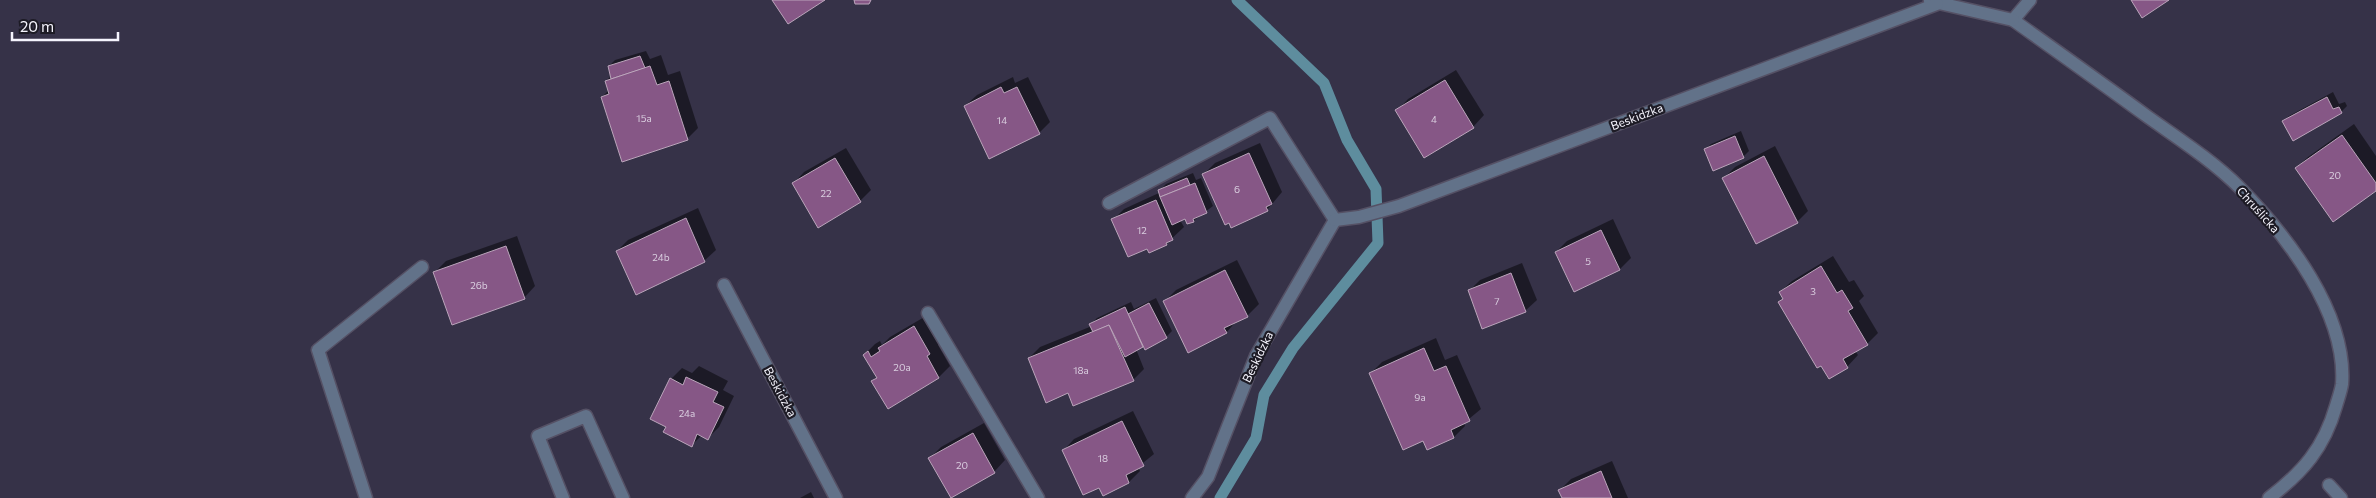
<svg xmlns="http://www.w3.org/2000/svg" width="2376" height="498" viewBox="0 0 2376 498" font-family="Commissioner,sans-serif">
<style>
.shadow{fill:#0007}
.lines{fill:none;stroke-linecap:round;stroke-linejoin:round}
.stream{stroke:#5e8d9e;stroke-width:11}
.building{fill:#865786;stroke:#bba5bb}
.service-casing{stroke:#555165;stroke-width:15}
.minor-casing{stroke:#555165;stroke-width:15}
.service{stroke:#627289;stroke-width:12}
.minor{stroke:#627289;stroke-width:12}
.labels{text-anchor:middle;stroke-width:4.5;stroke-linejoin:round;paint-order:stroke}
.number-label{font-size:10px;fill:#d9cddf}
.street-label{font-size:12px;fill:#f5f4fd;stroke:#1d1b25}
</style>
<rect width="100%" height="100%" fill="#363248"/>
<g class="shadow">
<path d="M 646,51 L 650,59 L 661,55 L 668,75 L 680,71 L 698,128 L 687,139 L 602,97 L 609,90 L 606,81 L 611,76 L 609,66 L 615,60 Z"/>
<path d="M 1456,70 L 1484,115 L 1473,127 L 1424,156 L 1397,111 L 1408,99 Z"/>
<path d="M 1013,77 L 1015,83 L 1028,77 L 1050,122 L 1039,133 L 965,106 L 977,95 Z"/>
<path d="M 2333,92 L 2339,104 L 2345,102 L 2347,106 L 2341,112 L 2283,122 L 2289,116 Z"/>
<path d="M 2354,124 L 2376,156 L 2376,190 L 2296,168 L 2308,157 Z"/>
<path d="M 1741,131 L 1749,151 L 1743,157 L 1713,169 L 1705,150 L 1711,144 Z"/>
<path d="M 1260,143 L 1282,192 L 1267,210 L 1203,175 L 1215,163 Z"/>
<path d="M 1775,146 L 1808,211 L 1797,222 L 1724,178 L 1735,167 Z"/>
<path d="M 846,148 L 871,190 L 860,201 L 793,184 L 804,172 Z"/>
<path d="M 1193,173 L 1196,180 L 1201,178 L 1213,206 L 1193,221 L 1186,217 L 1180,220 L 1184,227 L 1166,244 L 1148,247 L 1113,220 L 1124,209 L 1161,192 L 1160,190 L 1166,184 Z"/>
<path d="M 698,208 L 716,250 L 704,261 L 617,251 L 628,240 Z"/>
<path d="M 1613,219 L 1631,258 L 1620,269 L 1574,290 L 1556,252 L 1567,241 Z"/>
<path d="M 517,236 L 535,286 L 524,298 L 435,272 L 446,261 Z"/>
<path d="M 1833,256 L 1849,282 L 1854,280 L 1864,296 L 1859,301 L 1878,333 L 1867,344 L 1855,351 L 1858,355 L 1847,367 L 1780,302 L 1784,298 L 1780,292 L 1792,281 Z"/>
<path d="M 1237,260 L 1259,304 L 1248,315 L 1237,320 L 1227,332 L 1165,301 L 1176,290 Z"/>
<path d="M 1522,263 L 1537,300 L 1525,311 L 1469,291 L 1480,280 Z"/>
<path d="M 1156,298 L 1172,331 L 1166,337 L 1136,349 L 1144,369 L 1133,380 L 1068,392 L 1029,358 L 1040,347 L 1092,326 L 1091,324 L 1097,318 L 1131,302 L 1134,309 Z"/>
<path d="M 926,316 L 941,342 L 938,345 L 950,366 L 939,377 L 888,408 L 872,381 L 877,377 L 864,355 L 875,344 L 880,341 L 882,345 L 890,337 Z"/>
<path d="M 1436,338 L 1445,360 L 1457,355 L 1481,409 L 1464,423 L 1465,426 L 1454,437 L 1428,449 L 1423,439 L 1371,373 L 1382,362 Z"/>
<path d="M 699,366 L 728,381 L 723,390 L 734,396 L 719,427 L 708,438 L 702,435 L 692,445 L 668,427 L 671,379 L 682,368 L 692,373 Z"/>
<path d="M 1133,411 L 1154,454 L 1138,467 L 1140,471 L 1129,482 L 1103,494 L 1099,486 L 1063,451 L 1074,439 Z"/>
<path d="M 984,423 L 1005,460 L 994,472 L 930,458 L 941,447 Z"/>
<path d="M 1612,461 L 1628,498 L 1563,498 L 1560,490 L 1571,479 Z"/>
<path d="M 811,492 L 814,498 L 800,498 Z"/>
</g>
<g class="lines">
<path class="stream" d="M 1220,498 L 1256,438 L 1264,395 L 1293,348 L 1378,243 L 1376,189 L 1347,140 L 1324,83 L 1237,0"/>
</g>
<g class="building">
<path d="M 772,0 L 825,0 L 788,24 Z"/>
<path d="M 854,0 L 871,0 L 869,4 L 855,4 Z"/>
<path d="M 2131,0 L 2169,0 L 2142,18 Z"/>
<path d="M 640,56 L 645,68 L 611,79 L 608,66 Z"/>
<path d="M 650,66 L 657,85 L 669,81 L 688,140 L 622,162 L 601,97 L 609,94 L 605,81 Z"/>
<path d="M 1445,80 L 1474,128 L 1424,158 L 1395,110 Z"/>
<path d="M 1001,87 L 1004,93 L 1017,87 L 1040,134 L 989,159 L 964,106 Z"/>
<path d="M 2327,97 L 2333,109 L 2339,107 L 2342,113 L 2293,141 L 2282,121 Z"/>
<path d="M 2342,135 L 2376,183 L 2376,191 L 2333,222 L 2295,168 Z"/>
<path d="M 1735,136 L 1744,158 L 1713,171 L 1704,149 Z"/>
<path d="M 1249,153 L 1272,204 L 1266,207 L 1268,211 L 1231,228 L 1229,223 L 1225,225 L 1202,174 Z"/>
<path d="M 1764,156 L 1798,223 L 1756,244 L 1722,178 Z"/>
<path d="M 835,158 L 861,202 L 818,228 L 792,183 Z"/>
<path d="M 1187,178 L 1190,185 L 1160,197 L 1158,190 Z"/>
<path d="M 1195,183 L 1207,213 L 1193,219 L 1194,222 L 1187,224 L 1185,219 L 1172,225 L 1160,197 Z"/>
<path d="M 1156,200 L 1173,240 L 1166,243 L 1167,245 L 1149,253 L 1147,249 L 1128,257 L 1111,219 Z"/>
<path d="M 686,218 L 705,262 L 636,295 L 616,251 Z"/>
<path d="M 1601,230 L 1620,270 L 1574,292 L 1555,252 Z"/>
<path d="M 506,246 L 525,299 L 452,325 L 433,272 Z"/>
<path d="M 1821,266 L 1837,293 L 1842,290 L 1853,308 L 1848,311 L 1868,345 L 1843,359 L 1848,368 L 1829,379 L 1821,366 L 1817,368 L 1778,302 L 1783,299 L 1779,292 Z"/>
<path d="M 1225,270 L 1248,317 L 1224,328 L 1227,333 L 1188,353 L 1163,301 Z"/>
<path d="M 1511,273 L 1526,312 L 1482,329 L 1468,290 Z"/>
<path d="M 1149,303 L 1167,338 L 1145,350 L 1128,314 Z"/>
<path d="M 1125,307 L 1143,347 L 1125,357 L 1109,325 L 1093,332 L 1089,324 Z"/>
<path d="M 1109,325 L 1134,381 L 1073,406 L 1068,393 L 1046,403 L 1028,358 Z"/>
<path d="M 914,326 L 930,354 L 927,356 L 939,378 L 888,409 L 871,381 L 877,378 L 863,355 L 868,351 L 871,357 L 880,351 L 878,348 Z"/>
<path d="M 1424,348 L 1434,371 L 1446,366 L 1470,421 L 1451,430 L 1454,438 L 1427,450 L 1423,441 L 1403,450 L 1369,373 Z"/>
<path d="M 686,377 L 718,392 L 713,402 L 724,407 L 708,440 L 697,434 L 692,447 L 663,432 L 666,427 L 650,419 L 670,378 L 683,385 Z"/>
<path d="M 1122,421 L 1144,466 L 1126,475 L 1129,483 L 1103,496 L 1099,488 L 1083,495 L 1062,450 Z"/>
<path d="M 973,433 L 995,473 L 951,498 L 928,458 Z"/>
<path d="M 1601,471 L 1612,498 L 1562,498 L 1558,490 Z"/>
</g>
<g class="lines">
<defs>
<g id="service">
<path d="M 2329,485 L 2341,498"/>
<path d="M 366,498 L 318,350 L 422,267"/>
<path d="M 563,498 L 538,436 L 586,416 L 623,498"/>
</g>
<g id="minor">
<path d="M 2030,0 L 2013,20 C 2058,52 2103,84 2148,117 C 2179,139 2213,161 2240,188 C 2287,236 2347,313 2342,384 C 2341,391 2338,399 2336,406 C 2324,448 2303,472 2269,498"/>
<path d="M 1930,1 L 2013,20"/>
<path d="M 1109,203 L 1270,118 L 1335,220 L 1256,356 L 1208,477 L 1192,498"/>
<path d="M 1335,220 L 1359,217 L 1399,206 L 1937,4"/>
<path d="M 724,285 L 836,498"/>
<path d="M 928,313 L 1038,498"/>
</g>
</defs>
<use href="#service" class="service-casing"/>
<use href="#minor" class="minor-casing"/>
<use href="#service" class="service"/>
<use href="#minor" class="minor"/>
</g>
<g class="labels">
<g class="number-label">
<text x="644" y="122">15a</text>
<text x="1434" y="123">4</text>
<text x="1002" y="124">14</text>
<text x="2335" y="179">20</text>
<text x="1237" y="193">6</text>
<text x="826" y="197">22</text>
<text x="1142" y="234">12</text>
<text x="661" y="261">24b</text>
<text x="1588" y="265">5</text>
<text x="479" y="289">26b</text>
<text x="1813" y="295">3</text>
<text x="1497" y="305">7</text>
<text x="902" y="371">20a</text>
<text x="1081" y="374">18a</text>
<text x="1420" y="401">9a</text>
<text x="687" y="417">24a</text>
<text x="1103" y="462">18</text>
<text x="962" y="469">20</text>
</g>
<g class="street-label">
<text transform="translate(1637 117) rotate(-21)" y="4">Beskidzka</text>
<text transform="translate(2258 210) rotate(48)" y="4">Chruślicka</text>
<text transform="translate(1258 357) rotate(-64)" y="4">Beskidzka</text>
<text transform="translate(780 392) rotate(62)" y="4">Beskidzka</text>
</g>
</g>
<path d="M12 32v8h106v-8" fill="none" stroke="#f5f4fd" stroke-width="2.5"/>
<text x="20" y="32" font-size="15" fill="#f5f4fd" stroke="#1d1b25" stroke-width="4" paint-order="stroke">20 m</text>
</svg>
